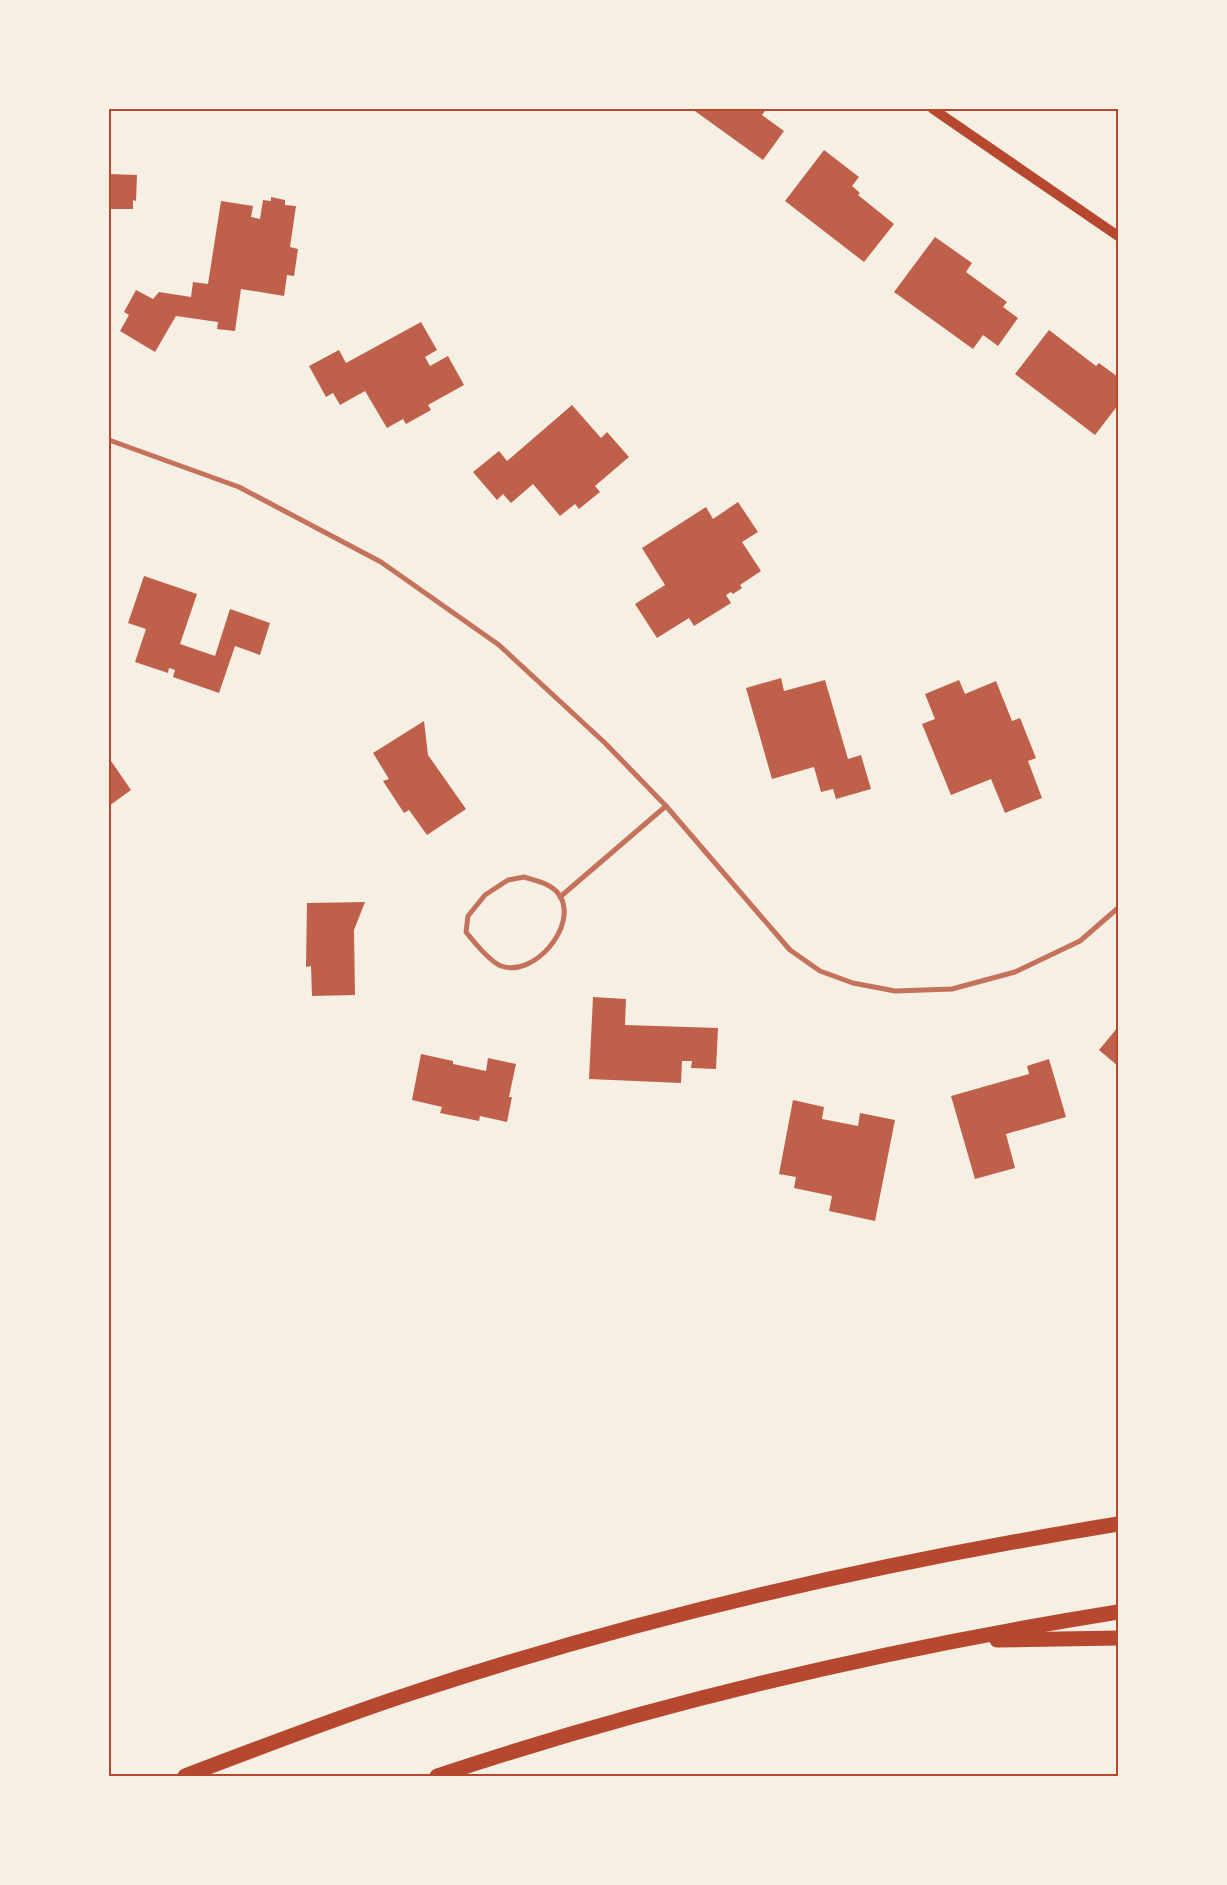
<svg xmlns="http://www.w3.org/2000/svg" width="1227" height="1885" viewBox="0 0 1227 1885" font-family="'Roboto Condensed',sans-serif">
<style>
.building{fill:#bf614a}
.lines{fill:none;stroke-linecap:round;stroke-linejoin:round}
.minor{stroke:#c5725c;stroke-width:5}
.secondary{stroke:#b5482f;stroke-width:10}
.motorway{stroke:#b5482f;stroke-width:15}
.neatline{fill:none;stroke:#b5482f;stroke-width:2}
</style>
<rect width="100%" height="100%" fill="#f6efe4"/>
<g class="building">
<path d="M 692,109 L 762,109 L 765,111 L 762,115 L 784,131 L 763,160 Z"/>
<path d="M 824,150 L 859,177 L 852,186 L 860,193 L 858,195 L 894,224 L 864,262 L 785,201 Z"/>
<path d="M 109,174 L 137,175 L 136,201 L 133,200 L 133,209 L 109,209 Z"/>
<path d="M 271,197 L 285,200 L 285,205 L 296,206 L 290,247 L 298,249 L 294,276 L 287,275 L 284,296 L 241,289 L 235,331 L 217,329 L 218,322 L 176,316 L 155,352 L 120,331 L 129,315 L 124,312 L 136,290 L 153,299 L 159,292 L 191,297 L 193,282 L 208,284 L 221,201 L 253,206 L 251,217 L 260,219 L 263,200 L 271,201 Z"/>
<path d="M 935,237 L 972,263 L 966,272 L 1007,302 L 1003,307 L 1018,318 L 998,346 L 983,335 L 973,349 L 894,292 Z"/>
<path d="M 421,322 L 437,350 L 425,357 L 430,366 L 448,356 L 464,385 L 428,405 L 431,410 L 406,424 L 403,419 L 387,428 L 365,391 L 340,405 L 333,393 L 326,397 L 309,366 L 339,350 L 346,363 Z"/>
<path d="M 1049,330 L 1096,366 L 1099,363 L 1118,377 L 1118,405 L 1095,435 L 1015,374 Z"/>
<path d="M 572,405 L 601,438 L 607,432 L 629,457 L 595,486 L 600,492 L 579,509 L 575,504 L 560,516 L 533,484 L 511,503 L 503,494 L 497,500 L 473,472 L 499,451 L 507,461 Z"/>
<path d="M 738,502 L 758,532 L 742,542 L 761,571 L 740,585 L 742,588 L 733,594 L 731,592 L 726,595 L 731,603 L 694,626 L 689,618 L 657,638 L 635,604 L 665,585 L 642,548 L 706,507 L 713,519 Z"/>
<path d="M 144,576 L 197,594 L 180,644 L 215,656 L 230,609 L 270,623 L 260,655 L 235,646 L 219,693 L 173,677 L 175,670 L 169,668 L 168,673 L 135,662 L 146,629 L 128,623 Z"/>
<path d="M 781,678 L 784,691 L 825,680 L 848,759 L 861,755 L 871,789 L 836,799 L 833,789 L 821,792 L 814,767 L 772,779 L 746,688 Z"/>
<path d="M 959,680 L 965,694 L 996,681 L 1012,721 L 1020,718 L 1036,758 L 1028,761 L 1042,798 L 1005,813 L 991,779 L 951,795 L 922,724 L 935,719 L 925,694 Z"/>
<path d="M 424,721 L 428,755 L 466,809 L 427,835 L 409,810 L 404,813 L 383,781 L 389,779 L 373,753 Z"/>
<path d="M 109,758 L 131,790 L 109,806 Z"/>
<path d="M 365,902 L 354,930 L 355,995 L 312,996 L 311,966 L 306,967 L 307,903 Z"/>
<path d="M 593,997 L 626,999 L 625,1025 L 718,1028 L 716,1069 L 691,1068 L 692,1061 L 682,1061 L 681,1083 L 589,1079 Z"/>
<path d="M 1118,1027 L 1118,1066 L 1099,1050 Z"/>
<path d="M 421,1054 L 453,1061 L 453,1064 L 486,1071 L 488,1058 L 516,1064 L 509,1097 L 512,1097 L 507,1122 L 480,1116 L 479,1121 L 440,1113 L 442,1107 L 412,1100 Z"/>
<path d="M 1049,1059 L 1066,1117 L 1006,1134 L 1015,1168 L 975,1179 L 951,1096 L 1029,1074 L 1027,1066 Z"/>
<path d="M 793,1100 L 824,1107 L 822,1119 L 858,1126 L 860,1113 L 895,1120 L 875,1221 L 829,1211 L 832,1196 L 794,1188 L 796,1177 L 779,1174 Z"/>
</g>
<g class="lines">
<g class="minor">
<path d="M 109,440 L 239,487 L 381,562 L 499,645 L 605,743 L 666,806 L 790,950 L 820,971 L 853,983 L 895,991 L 952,989 L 1015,972 L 1080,941 L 1118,908"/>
<path d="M 524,877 C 537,881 553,884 560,896 C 578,926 534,978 501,966 C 489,961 474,942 466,932 L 468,916 L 485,895 L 508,880 Z"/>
<path d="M 560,897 L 666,806"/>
</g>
<path class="secondary" d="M 933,109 L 1118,236"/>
<g class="motorway">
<path d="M 997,1640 L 1118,1638"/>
<path d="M 185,1776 C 259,1748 333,1719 409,1694 C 640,1617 878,1563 1118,1524"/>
<path d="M 437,1776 C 659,1702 887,1649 1118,1612"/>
</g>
</g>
<rect width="1227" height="1885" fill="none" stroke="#f6efe4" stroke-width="220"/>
<rect x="110" y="110" width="1007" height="1665" class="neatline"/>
</svg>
